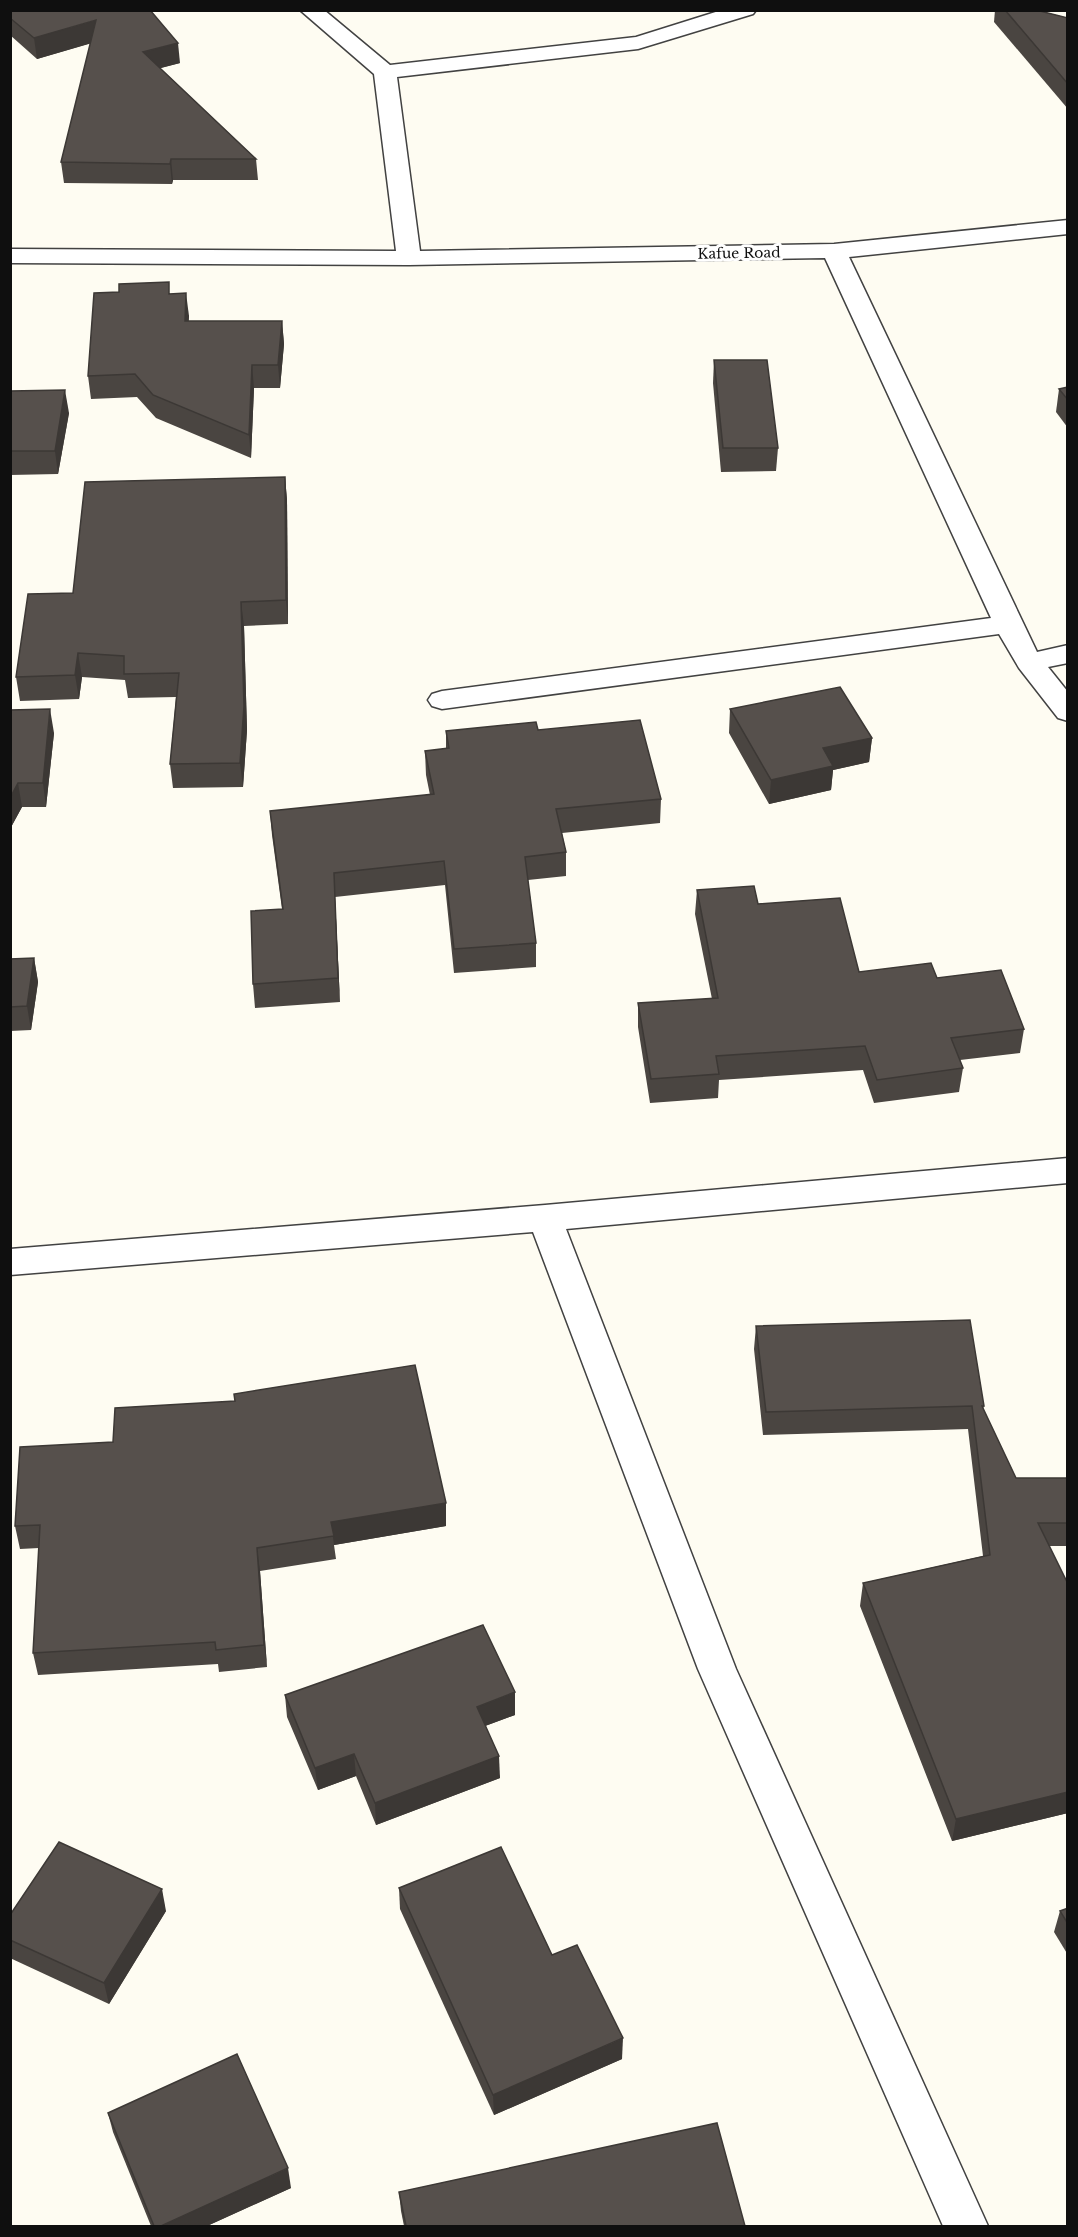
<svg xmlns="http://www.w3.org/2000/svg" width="1078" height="2237" viewBox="0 0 1078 2237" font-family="'Libre Baskerville',serif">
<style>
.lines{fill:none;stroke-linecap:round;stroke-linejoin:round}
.minor-casing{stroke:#424242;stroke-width:3}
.minor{fill:#fff;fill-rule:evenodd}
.wall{fill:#4a4541}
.shaded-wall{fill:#3c3835}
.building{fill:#56504c;stroke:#3c3835;stroke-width:1.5}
.labels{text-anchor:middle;stroke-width:6;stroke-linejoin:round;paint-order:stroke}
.far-street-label{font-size:14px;fill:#0f0f0f;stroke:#fff}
</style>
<rect width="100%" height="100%" fill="#fefcf2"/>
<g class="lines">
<defs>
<g id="minor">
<path d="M 300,10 L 324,10 L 390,65 L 636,37 L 722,10 L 756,10 L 753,14 L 638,49 L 397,77 L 420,251 L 834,244 L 1068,220 L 1068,234 L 849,257 L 1037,652 L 1068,645 L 1068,663 L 1048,667 L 1068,692 L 1068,721 L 1058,718 L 1019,668 L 999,634 L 442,709 L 432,706 L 428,700 L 432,694 L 442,691 L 991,618 L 825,258 L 409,265 L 10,263 L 10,249 L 396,251 L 374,74 Z"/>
<path d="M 1068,1158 L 1068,1183 L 566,1229 L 736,1669 L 988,2226 L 943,2226 L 698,1669 L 533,1232 L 10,1275 L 10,1249 L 545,1205 Z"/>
</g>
</defs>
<use href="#minor" class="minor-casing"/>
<use href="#minor" class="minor"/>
</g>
<g class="wall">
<path d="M 10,10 L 180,63 L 160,68 L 256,159 L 258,180 L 173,180 L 172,184 L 64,183 L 61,162 L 91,43 L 37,59 L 10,35 Z"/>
<path d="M 995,10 L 1036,10 L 1068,18 L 1068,109 L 994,22 Z"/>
<path d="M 119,292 L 171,294 L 189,316 L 188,321 L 282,321 L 284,344 L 280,388 L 254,388 L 251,458 L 156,418 L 137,397 L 91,399 L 88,376 Z"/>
<path d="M 714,360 L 778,448 L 776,471 L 721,472 L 713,383 Z"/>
<path d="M 1068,387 L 1068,428 L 1056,412 L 1059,389 Z"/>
<path d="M 10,391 L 69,413 L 58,474 L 10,475 Z"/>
<path d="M 285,477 L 287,500 L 288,624 L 244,626 L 247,730 L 243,787 L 173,788 L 170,764 L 176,697 L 128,698 L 125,680 L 82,677 L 79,699 L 20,701 L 16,677 L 73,593 Z"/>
<path d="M 730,709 L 872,738 L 869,762 L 833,770 L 831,790 L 769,804 L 729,733 Z"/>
<path d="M 10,710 L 54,733 L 46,807 L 22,807 L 10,829 Z"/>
<path d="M 538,730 L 661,799 L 660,823 L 562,833 L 566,852 L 566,876 L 528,880 L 536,943 L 536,967 L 454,973 L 445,885 L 335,897 L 340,1002 L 255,1008 L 253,984 L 282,909 L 272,835 L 270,811 L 430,795 L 426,775 L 425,751 L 446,749 L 446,731 Z"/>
<path d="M 697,890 L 758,904 L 859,972 L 937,978 L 1024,1029 L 1020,1053 L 960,1060 L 963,1068 L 959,1092 L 874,1103 L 863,1070 L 719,1080 L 718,1098 L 650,1103 L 638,1027 L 638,1003 L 712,999 L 695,914 Z"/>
<path d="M 34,958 L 38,982 L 31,1030 L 10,1031 L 10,959 Z"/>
<path d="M 756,1326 L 984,1406 L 983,1409 L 1016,1478 L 1068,1478 L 1068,1546 L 1049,1546 L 1068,1584 L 1068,1813 L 952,1841 L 860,1606 L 863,1583 L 983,1556 L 968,1429 L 763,1435 L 754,1349 Z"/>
<path d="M 446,1503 L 446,1526 L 334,1545 L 336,1559 L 260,1571 L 267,1667 L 219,1672 L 218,1664 L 38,1675 L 33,1653 L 39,1548 L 20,1549 L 15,1526 Z"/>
<path d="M 285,1695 L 515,1715 L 485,1726 L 500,1778 L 376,1825 L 356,1776 L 318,1790 L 287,1717 Z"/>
<path d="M 399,1888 L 622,2059 L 494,2115 L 400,1909 Z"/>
<path d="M 1068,1908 L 1068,1955 L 1054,1932 L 1060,1911 Z"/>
<path d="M 166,1911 L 109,2004 L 10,1958 L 10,1915 Z"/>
<path d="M 108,2113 L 291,2188 L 207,2226 L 151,2226 L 113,2132 Z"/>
<path d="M 399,2192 L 745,2226 L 404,2226 L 401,2211 Z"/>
</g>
<g class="shaded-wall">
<path d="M 96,20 L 99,41 L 37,59 L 34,38 Z"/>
<path d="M 178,43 L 180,63 L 146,72 L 143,52 Z"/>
<path d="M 171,159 L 173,180 L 172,184 L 170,164 Z"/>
<path d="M 186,293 L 189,316 L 188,344 L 185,321 Z"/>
<path d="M 282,321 L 284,344 L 280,388 L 278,365 Z"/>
<path d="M 252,365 L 254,388 L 251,458 L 249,435 Z"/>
<path d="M 65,390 L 69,413 L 58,474 L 55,451 Z"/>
<path d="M 285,477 L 287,500 L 288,624 L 286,600 Z"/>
<path d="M 241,602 L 244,626 L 247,730 L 243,787 L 240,763 Z"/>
<path d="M 78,653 L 82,677 L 79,699 L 75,675 Z"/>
<path d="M 50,709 L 54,733 L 46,807 L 43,783 Z"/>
<path d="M 872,738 L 869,762 L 833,770 L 831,790 L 769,804 L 771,780 L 823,748 Z"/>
<path d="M 18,783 L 22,807 L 10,829 L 10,798 Z"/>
<path d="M 334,873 L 335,897 L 340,1002 L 338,978 Z"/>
<path d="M 34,958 L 38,982 L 31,1030 L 27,1006 Z"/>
<path d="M 446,1503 L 446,1526 L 334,1545 L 331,1522 Z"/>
<path d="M 257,1548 L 260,1571 L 267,1667 L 264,1645 Z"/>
<path d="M 515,1692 L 515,1715 L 477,1729 L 477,1707 Z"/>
<path d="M 354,1754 L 356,1776 L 318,1790 L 315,1768 Z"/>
<path d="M 499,1756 L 500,1778 L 376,1825 L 375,1803 Z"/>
<path d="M 1068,1792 L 1068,1813 L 952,1841 L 956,1819 Z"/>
<path d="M 162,1889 L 166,1911 L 109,2004 L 104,1983 Z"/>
<path d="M 623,2038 L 622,2059 L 494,2115 L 493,2095 Z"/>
<path d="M 288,2168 L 291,2188 L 207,2226 L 161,2226 Z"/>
</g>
<g class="building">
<path d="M 10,10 L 150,10 L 178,43 L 143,52 L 256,159 L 171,159 L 170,164 L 61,162 L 96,20 L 34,38 L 10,18 Z"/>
<path d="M 1005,10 L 1036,10 L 1068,18 L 1068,84 Z"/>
<path d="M 169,282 L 169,294 L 186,293 L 185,321 L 282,321 L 278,365 L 252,365 L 249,435 L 153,395 L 135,374 L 88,376 L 94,293 L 119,292 L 119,284 Z"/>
<path d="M 714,360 L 767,360 L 778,448 L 723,448 Z"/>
<path d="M 1068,387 L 1068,400 L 1059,389 Z"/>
<path d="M 65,390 L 55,451 L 10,451 L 10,391 Z"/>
<path d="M 285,477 L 286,600 L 241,602 L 244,706 L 240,763 L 170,764 L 179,673 L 124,674 L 124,656 L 78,653 L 75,675 L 16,677 L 28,594 L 73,593 L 85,482 Z"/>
<path d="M 840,687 L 872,738 L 823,748 L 833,766 L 771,780 L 730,709 Z"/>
<path d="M 50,709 L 43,783 L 18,783 L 10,798 L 10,710 Z"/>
<path d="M 640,720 L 661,799 L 556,809 L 566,852 L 525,857 L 536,943 L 454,949 L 444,861 L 334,873 L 338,978 L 253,984 L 251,911 L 283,909 L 270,811 L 434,794 L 425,751 L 449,748 L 446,731 L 536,722 L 538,730 Z"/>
<path d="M 754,886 L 758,904 L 840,898 L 859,972 L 931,963 L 937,978 L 1001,970 L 1024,1029 L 951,1038 L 963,1068 L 877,1080 L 865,1046 L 716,1056 L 719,1074 L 651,1079 L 638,1003 L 718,998 L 697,890 Z"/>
<path d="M 34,958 L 27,1006 L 10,1007 L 10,959 Z"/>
<path d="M 970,1320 L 984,1406 L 982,1406 L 1016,1478 L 1068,1478 L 1068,1523 L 1038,1523 L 1068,1584 L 1068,1792 L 956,1819 L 863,1583 L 990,1555 L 972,1406 L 766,1412 L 756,1326 Z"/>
<path d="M 415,1365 L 446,1503 L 331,1522 L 334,1536 L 257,1548 L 264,1645 L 216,1650 L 215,1642 L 33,1653 L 40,1525 L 15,1526 L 20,1447 L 113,1442 L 115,1408 L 235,1401 L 234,1394 Z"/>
<path d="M 483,1625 L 515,1692 L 477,1707 L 499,1756 L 375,1803 L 354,1754 L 315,1768 L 285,1695 Z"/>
<path d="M 59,1842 L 162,1889 L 104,1983 L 10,1940 L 10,1915 Z"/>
<path d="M 501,1847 L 552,1955 L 577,1945 L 623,2038 L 493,2095 L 399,1888 Z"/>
<path d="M 1068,1908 L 1068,1924 L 1060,1911 Z"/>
<path d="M 237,2054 L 288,2168 L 161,2226 L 154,2226 L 108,2113 Z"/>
<path d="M 717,2123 L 745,2226 L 406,2226 L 399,2192 Z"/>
</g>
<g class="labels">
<g class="far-street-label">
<text transform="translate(739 253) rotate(-1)" y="5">Kafue Road</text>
</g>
</g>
<rect width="1078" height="2237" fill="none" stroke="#0f0f0f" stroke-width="24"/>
</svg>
